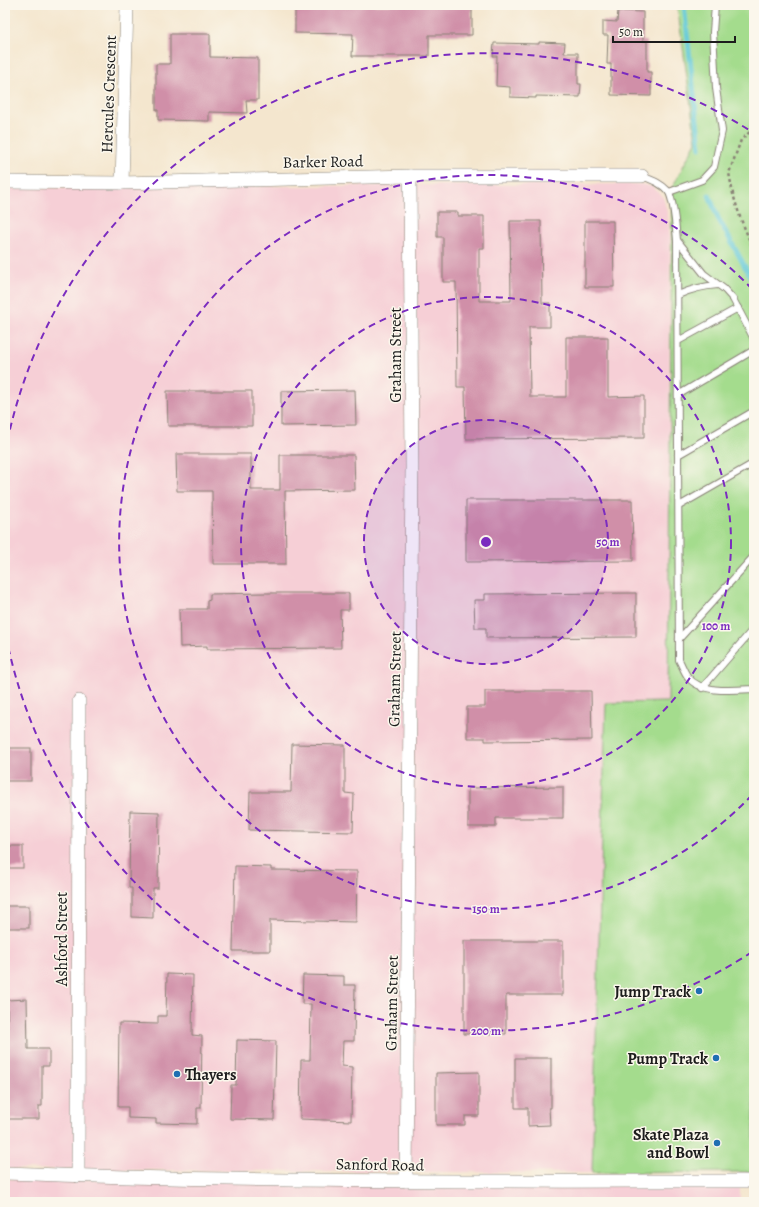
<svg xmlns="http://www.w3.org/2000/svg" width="759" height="1207" viewBox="0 0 759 1207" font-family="Alegreya,serif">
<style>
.built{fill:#f6cfd6}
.green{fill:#a4dc8d;stroke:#607c54}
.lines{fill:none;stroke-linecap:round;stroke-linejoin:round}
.stream{stroke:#5dc8d6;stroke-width:5}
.building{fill:#d08fa8}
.lane-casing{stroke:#888175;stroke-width:8}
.street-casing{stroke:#888175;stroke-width:14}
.path{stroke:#888175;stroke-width:2.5;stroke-dasharray:3 3;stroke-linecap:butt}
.lane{stroke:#fff;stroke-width:6}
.street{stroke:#fff;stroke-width:13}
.ring{fill:none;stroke:#7b2cbf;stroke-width:2;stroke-dasharray:7 5}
.poi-dot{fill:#1f6fb2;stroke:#fbf7ec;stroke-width:1.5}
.labels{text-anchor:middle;stroke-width:3;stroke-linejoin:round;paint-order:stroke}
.street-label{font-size:16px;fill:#1c1c1c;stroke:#fbf7ec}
.poi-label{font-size:16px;font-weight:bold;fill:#1c1c1c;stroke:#fbf7ec;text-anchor:end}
.centre{fill:#7b2cbf;stroke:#fbf7ec;stroke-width:2}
.ring-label{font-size:12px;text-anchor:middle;font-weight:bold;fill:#7b2cbf;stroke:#fbf7ec;stroke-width:3;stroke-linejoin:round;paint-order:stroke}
</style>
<rect width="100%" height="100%" fill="#fbf7ec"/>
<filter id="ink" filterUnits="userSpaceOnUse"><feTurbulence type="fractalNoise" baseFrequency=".025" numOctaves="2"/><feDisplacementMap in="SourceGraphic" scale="8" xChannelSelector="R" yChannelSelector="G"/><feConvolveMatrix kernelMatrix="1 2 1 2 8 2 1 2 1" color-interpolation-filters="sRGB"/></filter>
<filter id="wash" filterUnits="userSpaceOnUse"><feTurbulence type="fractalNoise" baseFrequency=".012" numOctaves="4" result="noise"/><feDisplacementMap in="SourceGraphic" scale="16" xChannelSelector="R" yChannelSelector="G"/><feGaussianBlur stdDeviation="0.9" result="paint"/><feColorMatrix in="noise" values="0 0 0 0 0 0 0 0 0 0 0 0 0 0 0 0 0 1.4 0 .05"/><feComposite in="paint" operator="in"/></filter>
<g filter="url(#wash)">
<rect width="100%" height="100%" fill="#f4e6ce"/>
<g class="built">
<path d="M 641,184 L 653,187 L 663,197 L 668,216 L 670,238 L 668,703 L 606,703 L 592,1173 L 5,1169 L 5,188 Z"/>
<path d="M 5,1179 L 740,1186 L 740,1202 L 5,1202 Z"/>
</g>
<path class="green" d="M 677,5 L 754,5 L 754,1172 L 592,1173 L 606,703 L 668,702 L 672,188 L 696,142 Z"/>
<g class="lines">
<g class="stream">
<path d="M 684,5 L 700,148"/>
<path d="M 709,195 L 718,218 L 754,283"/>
</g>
</g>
<g id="blocks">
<g class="building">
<path d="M 295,5 L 472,5 L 472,35 L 429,35 L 429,56 L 352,56 L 353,34 L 295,33 Z"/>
<path d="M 618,11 L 643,12 L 643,41 L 647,41 L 647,72 L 651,72 L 651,96 L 611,95 L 611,64 L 607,64 L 608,35 L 603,35 L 603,21 L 617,22 Z"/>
<path d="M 170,34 L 210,34 L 210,57 L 258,58 L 258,100 L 246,100 L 247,113 L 209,112 L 209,121 L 158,120 L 158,110 L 156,110 L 156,64 L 170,64 Z"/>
<path d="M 539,42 L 565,43 L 564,53 L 578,53 L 578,84 L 581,84 L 580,97 L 536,96 L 536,98 L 510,97 L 510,87 L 496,86 L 497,56 L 493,56 L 494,43 L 539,44 Z"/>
<path d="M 437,212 L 458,212 L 458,216 L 484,216 L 484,248 L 479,248 L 479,301 L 511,301 L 510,221 L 541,221 L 542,303 L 550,303 L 550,327 L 529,327 L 530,397 L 566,397 L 566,337 L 608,337 L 608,397 L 644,396 L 644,438 L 466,439 L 465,387 L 457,387 L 456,282 L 443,282 L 443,237 L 437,237 Z"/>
<path d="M 585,221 L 613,221 L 614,287 L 585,287 Z"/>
<path d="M 355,390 L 356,425 L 281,426 L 281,391 Z"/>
<path d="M 167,391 L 252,391 L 252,426 L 168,426 Z"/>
<path d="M 176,454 L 251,454 L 251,490 L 280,490 L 280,455 L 354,455 L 355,490 L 285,491 L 286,564 L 213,564 L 212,491 L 177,491 Z"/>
<path d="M 466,500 L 632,500 L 633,561 L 466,562 Z"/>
<path d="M 266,593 L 349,593 L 349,610 L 340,610 L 341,648 L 207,649 L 207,646 L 180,647 L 179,609 L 207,609 L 207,601 L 210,600 L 210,594 Z"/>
<path d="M 636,593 L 636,637 L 486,638 L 486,628 L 475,628 L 474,600 L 485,600 L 485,594 Z"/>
<path d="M 485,691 L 591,691 L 592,740 L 485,741 L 485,738 L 467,738 L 467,707 L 485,707 Z"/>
<path d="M 292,744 L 345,745 L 345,793 L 354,794 L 353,832 L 249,830 L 250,792 L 291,792 Z"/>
<rect x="5" y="748" width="26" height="33"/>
<path d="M 563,787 L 563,818 L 496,818 L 496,827 L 468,827 L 468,788 Z"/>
<path d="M 130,811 L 159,812 L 158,888 L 153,888 L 153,918 L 132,917 L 132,888 L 129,888 Z"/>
<rect x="5" y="846" width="18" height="22"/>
<path d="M 235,866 L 271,867 L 271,870 L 357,871 L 356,922 L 270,920 L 270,951 L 233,951 Z"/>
<rect x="5" y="906" width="24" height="22"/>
<path d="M 464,941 L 563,941 L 563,995 L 506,995 L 506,1034 L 464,1034 Z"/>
<path d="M 167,974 L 193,975 L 192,1035 L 202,1036 L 201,1108 L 197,1108 L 197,1124 L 156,1123 L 156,1119 L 128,1118 L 128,1107 L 118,1107 L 119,1023 L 158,1024 L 158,1016 L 166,1016 Z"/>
<path d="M 303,975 L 344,976 L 344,985 L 355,985 L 354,1041 L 343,1041 L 342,1066 L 352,1067 L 351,1121 L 300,1119 L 301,1060 L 310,1060 L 311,1004 L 302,1004 Z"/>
<path d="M 27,999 L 28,1049 L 49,1049 L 49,1066 L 42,1066 L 42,1106 L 39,1106 L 39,1119 L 5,1119 L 5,1043 L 8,1044 L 7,1000 Z"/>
<path d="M 237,1040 L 276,1041 L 274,1120 L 230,1119 L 231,1085 L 236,1085 Z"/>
<path d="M 515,1058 L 551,1058 L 551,1108 L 549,1108 L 550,1125 L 528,1126 L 528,1108 L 515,1108 Z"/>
<path d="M 479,1072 L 479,1116 L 465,1116 L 465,1125 L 436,1125 L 436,1073 Z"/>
</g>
</g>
</g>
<g filter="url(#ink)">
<use href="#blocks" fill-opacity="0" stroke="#888175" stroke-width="1"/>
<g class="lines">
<defs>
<g id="lane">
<path d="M 642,176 C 652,180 661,183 668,191 C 674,199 676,230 677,240 L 679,660 C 682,665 684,672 688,677 C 700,694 735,690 754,689"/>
<path d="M 669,192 L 702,180 L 714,167 L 722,131 L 716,88 L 713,32 L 715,5"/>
<path d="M 677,240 L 704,274 L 724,289 L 733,299 L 754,339"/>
<path d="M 678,295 C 691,289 703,286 718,285"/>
<path d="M 678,341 L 738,308"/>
<path d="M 678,395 L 754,350"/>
<path d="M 678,455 L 754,411"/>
<path d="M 679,506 L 754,463"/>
<path d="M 679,639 L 754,556"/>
<path d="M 702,688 L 754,628"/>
</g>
<g id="street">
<path d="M 5,182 L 122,183 L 410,176 L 642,176"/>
<path d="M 122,183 L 127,5"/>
<path d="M 5,1173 C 255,1183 504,1181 754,1181"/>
<path d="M 78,1176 L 79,701"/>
<path d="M 406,1181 L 412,467 L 410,176"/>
</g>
</defs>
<use href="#lane" class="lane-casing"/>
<use href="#street" class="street-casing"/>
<path class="path" d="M 754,128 L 741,140 L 729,173 L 733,194 L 740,217 L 754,251"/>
<use href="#lane" class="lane"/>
<use href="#street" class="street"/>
</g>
</g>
<circle cx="486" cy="542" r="122" fill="#7b2cbf" fill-opacity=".12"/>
<g class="ring">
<circle cx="486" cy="542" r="122"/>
<circle cx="486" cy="542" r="245"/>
<path d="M752 795A367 367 0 1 1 752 289"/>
<path d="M752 952A489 489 0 0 1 5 631M5 453A489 489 0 0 1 752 132"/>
</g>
<g class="poi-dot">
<circle cx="699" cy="991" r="4"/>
<circle cx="716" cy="1058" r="4"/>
<circle cx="177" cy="1074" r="4"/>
<circle cx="717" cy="1143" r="4"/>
</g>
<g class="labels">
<g class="street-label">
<text transform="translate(108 94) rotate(-88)" y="6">Hercules Crescent</text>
<text transform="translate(323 161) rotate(-1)" y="6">Barker Road</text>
<text transform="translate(395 355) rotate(-90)" y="6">Graham Street</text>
<text transform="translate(394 679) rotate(-89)" y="6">Graham Street</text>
<text transform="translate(61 939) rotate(-90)" y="6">Ashford Street</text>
<text transform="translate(391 1003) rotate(-89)" y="6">Graham Street</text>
<text transform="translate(380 1164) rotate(1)" y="6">Sanford Road</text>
</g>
<g class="poi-label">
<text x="691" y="997">Jump Track</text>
<text x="708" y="1064">Pump Track</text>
<text x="185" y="1080" text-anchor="start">Thayers</text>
<text x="709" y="1140">Skate Plaza<tspan x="709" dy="18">and Bowl</tspan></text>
</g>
</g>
<circle cx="486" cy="542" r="6" class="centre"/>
<g class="ring-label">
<text x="608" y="546">50 m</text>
<text x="716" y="630">100 m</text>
<text x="486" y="913">150 m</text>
<text x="486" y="1035">200 m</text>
</g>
<rect width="759" height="1207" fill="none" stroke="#fbf7ec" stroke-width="20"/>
<path d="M613 36v6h122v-6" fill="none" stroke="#1c1c1c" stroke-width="2"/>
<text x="619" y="36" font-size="12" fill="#1c1c1c" stroke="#fbf7ec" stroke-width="3" paint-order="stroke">50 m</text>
</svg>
